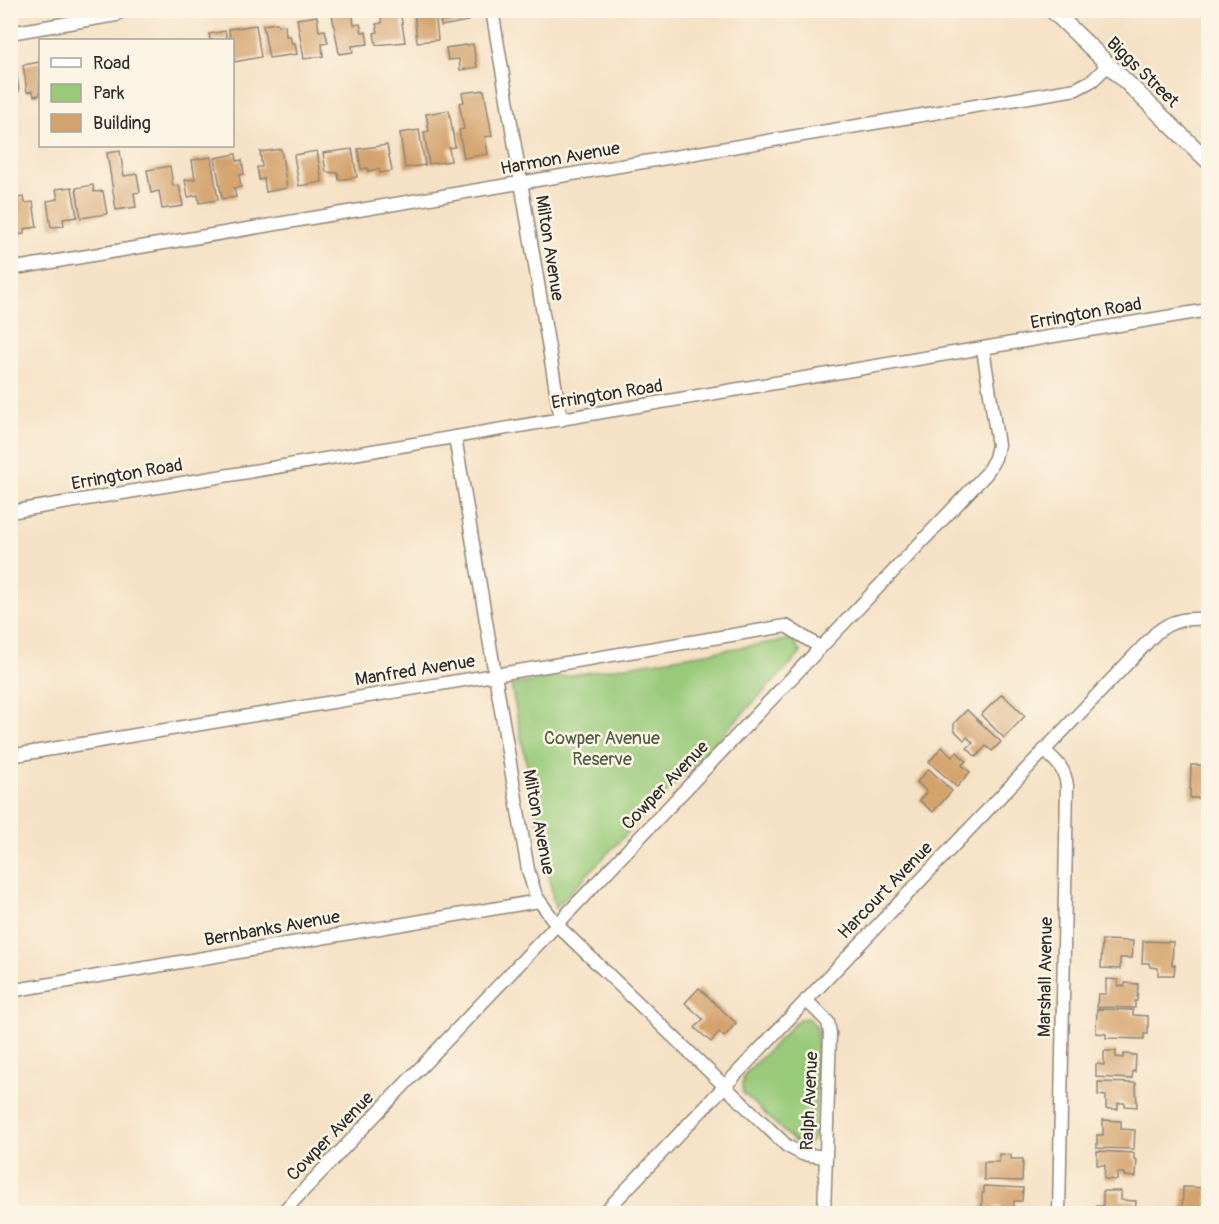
<svg xmlns="http://www.w3.org/2000/svg" width="1219" height="1224" viewBox="0 0 1219 1224" font-family="Pangolin,sans-serif">
<style>
.green{fill:#99ca7a;stroke:#627a52;stroke-width:1.5}
.building{fill:#d4a36d}
.lines{fill:none;stroke-linecap:round;stroke-linejoin:round}
.minor-casing{stroke:#908678;stroke-width:15}
.tertiary-casing{stroke:#908678;stroke-width:18}
.minor{stroke:#fff;stroke-width:12}
.tertiary{stroke:#fff;stroke-width:15}
.labels{text-anchor:middle;stroke-width:5;stroke-linejoin:round;paint-order:stroke}
.street-label{font-size:18px;fill:#2b2b2b;stroke:#fcf5e5}
.park-label{font-size:18px;fill:#4c5b43;stroke:#fcf5e5}
</style>
<rect width="100%" height="100%" fill="#fcf5e5"/>
<filter id="ink" filterUnits="userSpaceOnUse"><feTurbulence type="fractalNoise" baseFrequency=".0167" numOctaves="2"/><feDisplacementMap in="SourceGraphic" scale="12" xChannelSelector="R" yChannelSelector="G"/><feConvolveMatrix kernelMatrix="1 2 1 2 8 2 1 2 1" color-interpolation-filters="sRGB"/></filter>
<filter id="wash" filterUnits="userSpaceOnUse"><feTurbulence type="fractalNoise" baseFrequency=".008" numOctaves="4" result="noise"/><feDisplacementMap in="SourceGraphic" scale="24" xChannelSelector="R" yChannelSelector="G"/><feGaussianBlur stdDeviation="1.35" result="paint"/><feColorMatrix in="noise" values="0 0 0 0 0 0 0 0 0 0 0 0 0 0 0 0 0 1.4 0 .05"/><feComposite in="paint" operator="in"/></filter>
<g filter="url(#wash)">
<rect width="100%" height="100%" fill="#f5e1c5"/>
<g class="green">
<path d="M 792,639 L 801,653 L 555,908 L 511,685 Z"/>
<path d="M 809,1018 L 817,1028 L 816,1134 L 813,1140 L 806,1146 L 794,1141 L 743,1093 L 742,1085 L 745,1074 L 799,1019 Z"/>
</g>
<g id="blocks">
<g class="building">
<path d="M 352,10 L 354,25 L 360,24 L 362,32 L 366,32 L 368,44 L 352,46 L 353,52 L 339,54 L 332,14 Z"/>
<path d="M 380,10 L 400,10 L 405,42 L 376,45 L 374,33 L 378,32 L 376,24 L 382,23 Z"/>
<path d="M 414,10 L 435,10 L 438,40 L 417,42 Z"/>
<path d="M 439,10 L 467,11 L 468,21 L 441,26 Z"/>
<path d="M 317,16 L 319,31 L 325,30 L 328,43 L 322,44 L 323,56 L 304,59 L 297,19 Z"/>
<path d="M 277,23 L 278,26 L 285,25 L 286,36 L 290,36 L 292,44 L 295,43 L 297,54 L 269,58 L 263,25 Z"/>
<path d="M 256,25 L 261,57 L 234,62 L 232,40 L 230,40 L 229,29 Z"/>
<path d="M 225,31 L 227,40 L 210,40 L 209,34 Z"/>
<path d="M 473,44 L 477,67 L 460,70 L 459,59 L 448,60 L 446,48 Z"/>
<path d="M 40,62 L 40,95 L 34,96 L 33,91 L 27,92 L 23,65 Z"/>
<path d="M 16,70 L 19,91 L 10,92 L 10,71 Z"/>
<path d="M 484,90 L 492,136 L 485,137 L 488,154 L 464,158 L 459,130 L 464,129 L 459,103 L 464,102 L 462,93 Z"/>
<path d="M 449,110 L 455,147 L 449,148 L 451,161 L 429,164 L 424,132 L 429,131 L 426,114 Z"/>
<path d="M 419,130 L 425,165 L 405,168 L 400,133 Z"/>
<path d="M 387,145 L 392,171 L 380,173 L 379,169 L 368,171 L 368,168 L 361,169 L 358,149 Z"/>
<path d="M 281,149 L 287,188 L 266,192 L 264,179 L 259,180 L 257,167 L 262,167 L 260,152 Z"/>
<path d="M 352,149 L 357,177 L 339,180 L 338,173 L 326,172 L 323,153 Z"/>
<path d="M 120,151 L 124,176 L 137,174 L 140,192 L 134,193 L 136,207 L 116,210 L 107,153 Z"/>
<path d="M 317,151 L 322,182 L 299,186 L 294,155 Z"/>
<path d="M 236,154 L 237,161 L 242,160 L 244,174 L 239,175 L 241,187 L 234,188 L 236,197 L 222,199 L 215,158 Z"/>
<path d="M 211,157 L 218,200 L 199,203 L 198,195 L 188,197 L 185,180 L 195,179 L 192,160 Z"/>
<path d="M 170,166 L 173,186 L 179,185 L 183,206 L 162,209 L 159,191 L 151,193 L 147,170 Z"/>
<path d="M 93,185 L 94,192 L 103,191 L 107,214 L 81,218 L 76,188 Z"/>
<path d="M 72,187 L 77,217 L 63,219 L 64,226 L 51,227 L 47,201 L 58,199 L 56,189 Z"/>
<path d="M 24,197 L 25,203 L 33,202 L 37,227 L 24,229 L 24,234 L 12,235 L 10,199 Z"/>
<path d="M 1002,694 L 1025,716 L 1004,738 L 981,715 Z"/>
<path d="M 967,710 L 1001,742 L 992,751 L 986,746 L 976,757 L 967,748 L 973,743 L 967,737 L 964,740 L 954,730 L 954,723 Z"/>
<path d="M 942,747 L 952,757 L 957,752 L 966,761 L 962,765 L 970,772 L 957,787 L 929,762 Z"/>
<path d="M 1191,765 L 1208,765 L 1208,792 L 1207,792 L 1207,798 L 1190,798 Z"/>
<path d="M 929,769 L 952,791 L 933,812 L 919,800 L 927,792 L 917,782 Z"/>
<path d="M 1102,940 L 1133,941 L 1132,958 L 1120,958 L 1120,969 L 1101,968 Z"/>
<path d="M 1143,941 L 1173,942 L 1172,965 L 1175,965 L 1174,975 L 1158,975 L 1158,968 L 1150,967 L 1149,963 L 1142,963 Z"/>
<path d="M 1106,979 L 1118,980 L 1118,986 L 1125,986 L 1125,983 L 1138,984 L 1137,1001 L 1135,1001 L 1135,1008 L 1097,1007 L 1098,994 L 1106,994 Z"/>
<path d="M 699,988 L 736,1023 L 724,1037 L 719,1032 L 711,1042 L 695,1028 L 703,1019 L 685,1003 Z"/>
<path d="M 1097,1009 L 1133,1010 L 1133,1015 L 1148,1016 L 1148,1034 L 1144,1034 L 1144,1039 L 1106,1038 L 1106,1034 L 1096,1033 Z"/>
<path d="M 1104,1051 L 1116,1051 L 1116,1057 L 1123,1058 L 1124,1054 L 1136,1055 L 1135,1072 L 1133,1071 L 1132,1079 L 1096,1077 L 1096,1064 L 1104,1065 Z"/>
<path d="M 1098,1082 L 1136,1083 L 1137,1107 L 1125,1106 L 1125,1103 L 1118,1103 L 1118,1109 L 1106,1109 L 1106,1096 L 1098,1095 Z"/>
<path d="M 1103,1120 L 1121,1121 L 1121,1129 L 1135,1130 L 1134,1149 L 1097,1148 L 1097,1135 L 1103,1135 Z"/>
<path d="M 1097,1151 L 1134,1153 L 1134,1159 L 1137,1160 L 1136,1177 L 1124,1176 L 1124,1173 L 1117,1173 L 1117,1180 L 1104,1179 L 1105,1165 L 1097,1165 Z"/>
<path d="M 999,1154 L 1011,1155 L 1011,1159 L 1023,1159 L 1022,1181 L 984,1180 L 984,1162 L 999,1162 Z"/>
<path d="M 984,1186 L 1023,1188 L 1022,1201 L 1014,1201 L 1013,1214 L 1001,1214 L 1001,1207 L 994,1207 L 994,1210 L 982,1210 L 982,1193 L 984,1193 Z"/>
<path d="M 1183,1187 L 1208,1188 L 1208,1213 L 1182,1214 Z"/>
<path d="M 1103,1191 L 1121,1191 L 1121,1200 L 1136,1201 L 1135,1214 L 1096,1214 L 1096,1206 L 1103,1206 Z"/>
</g>
</g>
</g>
<g filter="url(#ink)">
<use href="#blocks" fill-opacity="0" stroke="#908678" stroke-width="1.5"/>
<g class="lines">
<defs>
<g id="minor">
<path d="M 492,10 L 561,420"/>
<path d="M 10,33 L 116,15 L 123,10"/>
<path d="M 10,269 L 1076,89 L 1093,80 L 1108,65"/>
<path d="M 455,437 L 528,870 L 536,896 L 557,925 L 787,1146 L 802,1154 L 825,1157"/>
<path d="M 10,512 L 1208,310"/>
<path d="M 1044,750 C 1056,761 1065,768 1067,786 L 1059,1214"/>
<path d="M 10,756 L 786,626 L 820,647"/>
<path d="M 10,991 L 539,901"/>
<path d="M 806,1000 L 828,1022 L 830,1033 L 824,1214"/>
<path d="M 281,1214 L 986,474 L 995,458 L 998,445 L 983,349"/>
<path d="M 603,1214 L 1156,633 C 1173,619 1187,618 1208,619"/>
</g>
<path id="tertiary" d="M 1052,10 L 1208,161"/>
</defs>
<use href="#minor" class="minor-casing"/>
<use href="#tertiary" class="tertiary-casing"/>
<use href="#minor" class="minor"/>
<use href="#tertiary" class="tertiary"/>
</g>
</g>
<g class="labels">
<g class="street-label">
<text transform="translate(1143 72) rotate(44)" y="6">Biggs Street</text>
<text transform="translate(560 158) rotate(-10)" y="6">Harmon Avenue</text>
<text transform="translate(550 248) rotate(81)" y="6">Milton Avenue</text>
<text transform="translate(1086 313) rotate(-10)" y="6">Errington Road</text>
<text transform="translate(607 394) rotate(-9)" y="6">Errington Road</text>
<text transform="translate(127 474) rotate(-10)" y="6">Errington Road</text>
<text transform="translate(415 670) rotate(-9)" y="6">Manfred Avenue</text>
<text transform="translate(665 785) rotate(-46)" y="6">Cowper Avenue</text>
<text transform="translate(539 822) rotate(79)" y="6">Milton Avenue</text>
<text transform="translate(885 890) rotate(-46)" y="6">Harcourt Avenue</text>
<text transform="translate(272 928) rotate(-10)" y="6">Bernbanks Avenue</text>
<text transform="translate(1045 977) rotate(-89)" y="6">Marshall Avenue</text>
<text transform="translate(809 1101) rotate(-87)" y="6">Ralph Avenue</text>
<text transform="translate(330 1136) rotate(-46)" y="6">Cowper Avenue</text>
</g>
<g class="park-label">
<text x="602" y="744">Cowper Avenue<tspan x="602" dy="21">Reserve</tspan></text>
</g>
</g>
<rect width="1219" height="1224" fill="none" stroke="#fcf5e5" stroke-width="36"/>
<rect x="39" y="39" width="195" height="108" fill="#fcf5e5" stroke="#a8a49b" stroke-width="1.5"/>
<rect x="51" y="58" width="30" height="9" fill="#ffffff" stroke="#a8a49b" stroke-width="1.5"/>
<text x="93" y="69" font-size="18" fill="#2b2b2b">Road</text>
<rect x="51" y="84" width="30" height="18" fill="#99ca7a" stroke="#a8a49b" stroke-width="1.5"/>
<text x="93" y="99" font-size="18" fill="#2b2b2b">Park</text>
<rect x="51" y="114" width="30" height="18" fill="#d4a36d" stroke="#a8a49b" stroke-width="1.5"/>
<text x="93" y="129" font-size="18" fill="#2b2b2b">Building</text>
</svg>
